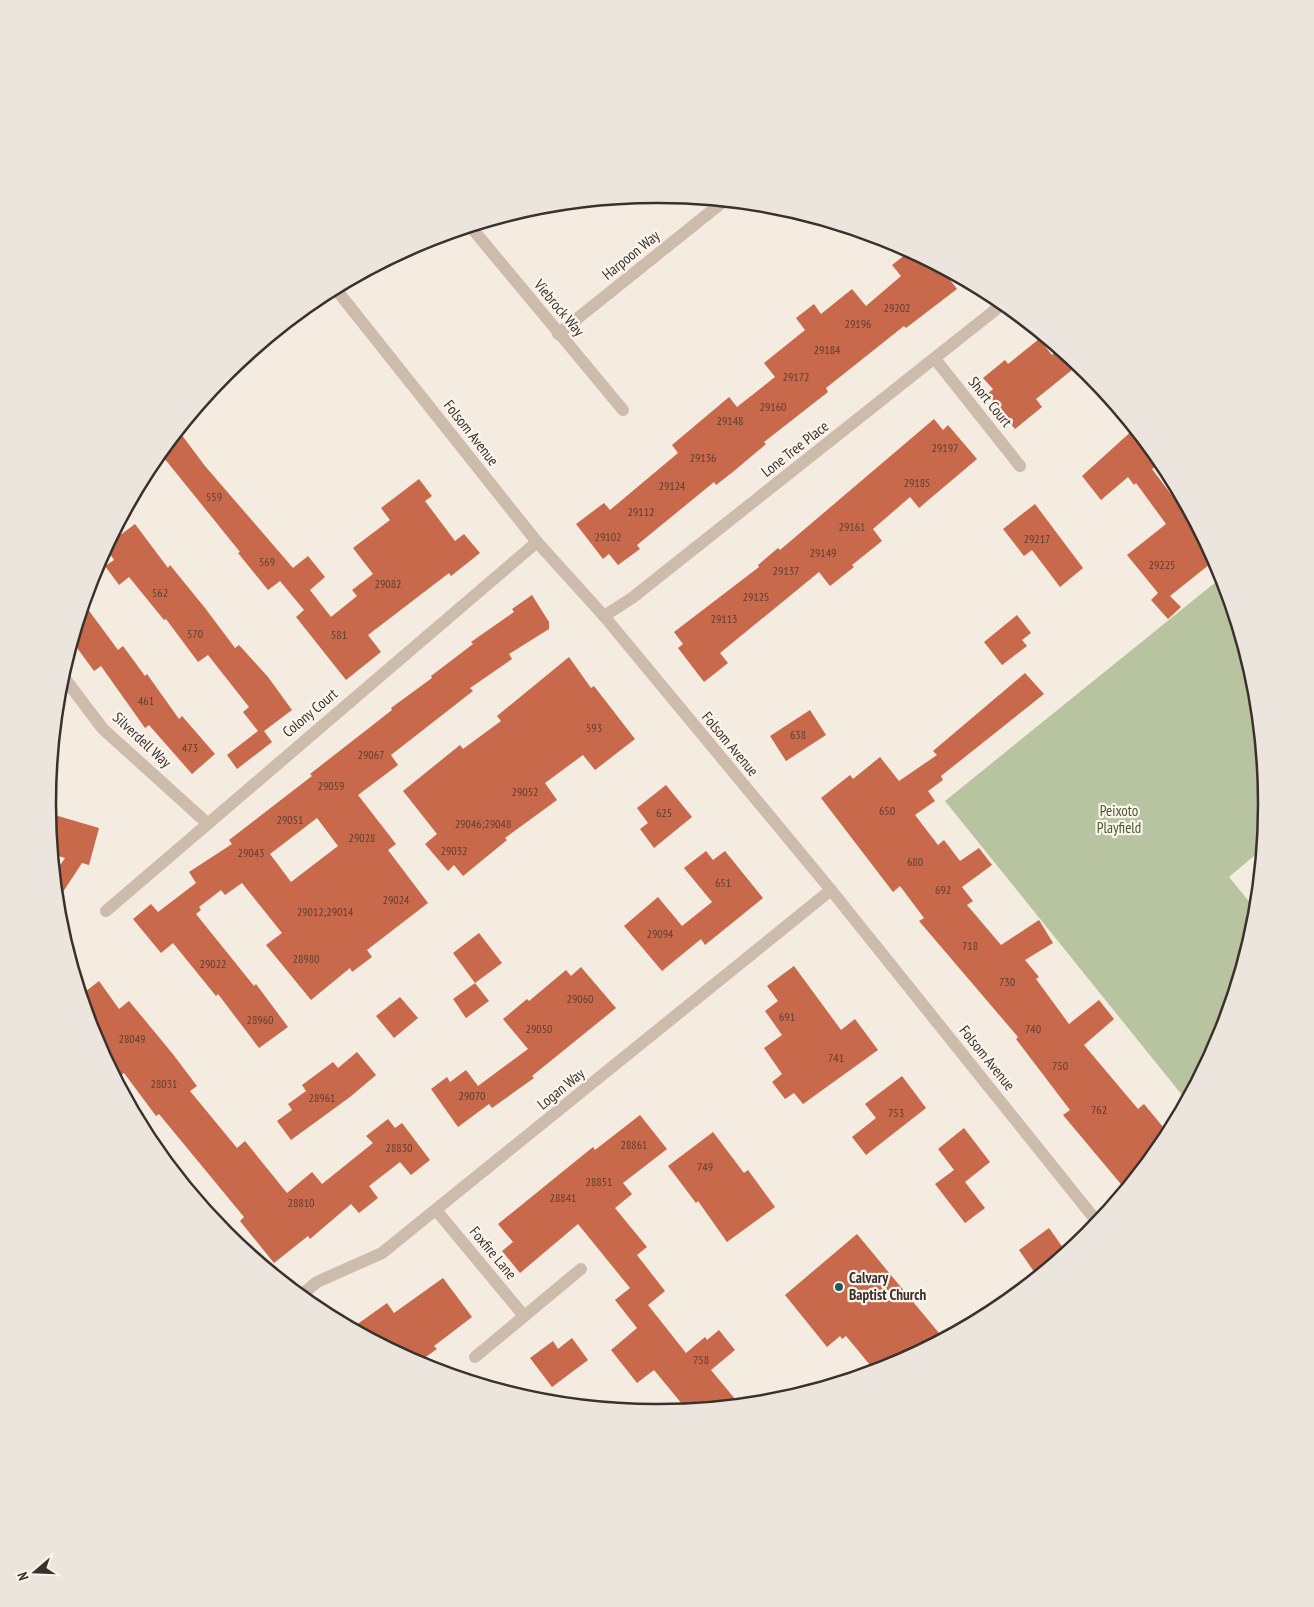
<svg xmlns="http://www.w3.org/2000/svg" width="1314" height="1607" viewBox="0 0 1314 1607" font-family="'PT Sans Narrow',sans-serif">
<style>
.green{fill:#b8c4a0}
.building{fill:#c8694b;fill-rule:evenodd}
.lines{fill:none;stroke-linecap:round;stroke-linejoin:round}
.street{stroke:#cdbbac;stroke-width:12}
.poi-dot{fill:#1f5a5e;stroke:#fbf5ee;stroke-width:2}
.labels{text-anchor:middle;stroke-width:4.5;stroke-linejoin:round;paint-order:stroke}
.number-label{font-size:12px;fill:#5e3e33}
.street-label{font-size:15px;fill:#3b302b;stroke:#fbf5ee}
.park-label{font-size:15px;fill:#4a5a2e;stroke:#fbf5ee}
.poi-label{font-size:15px;font-weight:bold;fill:#3b302b;stroke:#fbf5ee;text-anchor:start}
.rim{fill:none;stroke:#3b302b;stroke-width:2.5}
</style>
<rect width="100%" height="100%" fill="#f4ebe1"/>
<path class="green" d="M 1222,577 L 1255,685 L 1266,804 L 1262,849 L 1229,877 L 1256,910 L 1255,923 L 1220,1037 L 1186,1100 L 945,801 Z"/>
<g class="building">
<path d="M 910,251 L 940,267 L 957,289 L 906,328 L 904,326 L 826,388 L 828,392 L 764,442 L 766,444 L 734,471 L 716,485 L 714,482 L 637,545 L 640,549 L 618,565 L 609,554 L 603,559 L 576,524 L 604,503 L 610,510 L 678,453 L 672,445 L 729,397 L 737,407 L 775,377 L 764,363 L 805,330 L 796,318 L 814,304 L 821,314 L 852,289 L 866,306 L 901,276 L 892,265 Z"/>
<path d="M 1039,339 L 1052,355 L 1059,349 L 1078,365 L 1036,399 L 1042,407 L 1015,429 L 986,395 L 993,389 L 983,378 L 1005,360 L 1008,364 Z"/>
<path d="M 934,419 L 943,430 L 948,425 L 977,459 L 919,508 L 910,497 L 873,529 L 882,541 L 852,565 L 854,567 L 830,586 L 819,572 L 720,653 L 728,663 L 704,682 L 678,648 L 683,644 L 674,632 L 759,567 L 758,565 L 778,548 L 780,550 Z"/>
<path d="M 1134,429 L 1161,462 L 1152,469 L 1198,530 L 1215,560 L 1170,596 L 1181,607 L 1168,619 L 1151,600 L 1158,593 L 1127,555 L 1166,524 L 1136,483 L 1134,485 L 1128,477 L 1101,500 L 1082,476 Z"/>
<path d="M 178,430 L 205,466 L 293,568 L 308,556 L 325,577 L 310,590 L 331,617 L 357,596 L 352,590 L 373,574 L 353,548 L 390,520 L 381,508 L 419,479 L 432,496 L 425,501 L 455,541 L 464,534 L 480,553 L 451,576 L 449,573 L 368,635 L 381,652 L 346,680 L 296,617 L 304,610 L 280,581 L 268,590 L 238,553 L 240,552 L 160,453 Z"/>
<path d="M 1035,504 L 1083,568 L 1060,587 L 1032,550 L 1024,556 L 1003,529 Z"/>
<path d="M 135,524 L 168,568 L 170,565 L 205,608 L 235,648 L 239,645 L 268,677 L 292,710 L 264,731 L 272,742 L 237,769 L 227,755 L 258,731 L 243,712 L 249,707 L 208,655 L 198,662 L 166,619 L 164,620 L 129,577 L 119,585 L 105,566 L 114,560 L 106,548 L 107,545 Z"/>
<path d="M 532,595 L 549,622 L 549,629 L 509,654 L 512,659 L 470,688 L 473,691 L 391,755 L 398,765 L 358,795 L 396,844 L 388,850 L 428,903 L 367,950 L 372,957 L 352,972 L 350,968 L 311,1000 L 266,945 L 282,933 L 242,883 L 225,895 L 221,890 L 199,907 L 201,910 L 196,914 L 254,986 L 256,984 L 288,1027 L 259,1048 L 218,994 L 216,996 L 173,943 L 161,953 L 133,919 L 151,904 L 158,912 L 196,883 L 189,872 L 232,844 L 229,840 L 312,776 L 310,774 L 392,710 L 391,708 L 432,678 L 431,676 L 473,644 L 471,642 L 514,612 L 512,609 ZM 317,818 L 338,846 L 291,882 L 270,854 Z"/>
<path d="M 84,604 L 118,650 L 123,646 L 145,676 L 147,674 L 179,719 L 182,716 L 215,754 L 192,774 L 149,725 L 145,728 L 101,666 L 94,671 L 72,641 Z"/>
<path d="M 1017,615 L 1031,633 L 1022,640 L 1027,646 L 1002,665 L 984,642 Z"/>
<path d="M 569,657 L 591,688 L 594,686 L 635,739 L 595,770 L 583,755 L 545,783 L 557,800 L 505,838 L 507,840 L 463,876 L 454,865 L 448,871 L 425,844 L 437,834 L 403,791 L 460,745 L 463,749 L 501,721 L 497,716 Z"/>
<path d="M 1025,673 L 1044,694 L 941,776 L 943,780 L 928,791 L 935,801 L 915,815 L 938,845 L 944,840 L 960,861 L 979,848 L 992,865 L 962,887 L 973,901 L 967,905 L 1001,945 L 1039,920 L 1053,943 L 1025,960 L 1039,977 L 1036,979 L 1069,1024 L 1099,1000 L 1114,1019 L 1084,1045 L 1138,1109 L 1144,1104 L 1168,1133 L 1125,1189 L 1063,1115 L 1070,1110 L 1016,1039 L 1018,1037 L 919,921 L 924,918 L 900,886 L 893,892 L 821,798 L 850,775 L 853,779 L 880,757 L 899,781 L 937,755 L 933,751 Z"/>
<path d="M 810,710 L 826,735 L 786,761 L 770,736 Z"/>
<path d="M 666,785 L 692,817 L 654,848 L 640,829 L 648,823 L 637,808 Z"/>
<path d="M 48,813 L 99,828 L 89,865 L 82,863 L 57,901 L 54,874 L 65,858 L 52,854 Z"/>
<path d="M 706,851 L 713,860 L 725,851 L 763,898 L 705,945 L 701,939 L 662,971 L 624,926 L 658,897 L 682,926 L 712,902 L 684,868 Z"/>
<path d="M 479,933 L 502,963 L 475,983 L 453,953 Z"/>
<path d="M 794,966 L 841,1030 L 855,1019 L 878,1050 L 803,1104 L 794,1093 L 785,1099 L 772,1082 L 782,1074 L 764,1048 L 782,1035 L 765,1011 L 778,1001 L 767,986 Z"/>
<path d="M 581,967 L 616,1008 L 532,1076 L 534,1078 L 492,1108 L 489,1104 L 458,1127 L 431,1089 L 447,1077 L 450,1082 L 466,1070 L 478,1086 L 528,1049 L 503,1019 L 527,999 L 529,1001 L 566,970 L 571,976 Z"/>
<path d="M 99,981 L 119,1009 L 129,1001 L 172,1053 L 197,1086 L 190,1091 L 237,1148 L 245,1141 L 287,1193 L 312,1172 L 322,1184 L 373,1143 L 366,1136 L 388,1119 L 395,1128 L 402,1123 L 430,1160 L 411,1175 L 400,1162 L 369,1186 L 378,1198 L 359,1213 L 351,1204 L 310,1239 L 308,1236 L 274,1263 L 240,1221 L 244,1217 L 159,1114 L 156,1116 L 124,1073 L 117,1079 L 94,1036 L 81,995 Z"/>
<path d="M 475,983 L 489,1001 L 466,1018 L 453,999 Z"/>
<path d="M 400,997 L 418,1018 L 394,1038 L 376,1016 Z"/>
<path d="M 357,1052 L 376,1075 L 350,1097 L 291,1140 L 277,1121 L 292,1110 L 288,1104 L 306,1091 L 302,1085 L 333,1062 L 338,1068 Z"/>
<path d="M 902,1076 L 926,1108 L 866,1155 L 852,1137 L 876,1118 L 865,1104 Z"/>
<path d="M 640,1115 L 667,1149 L 623,1183 L 632,1194 L 615,1208 L 647,1247 L 637,1255 L 665,1291 L 648,1305 L 686,1353 L 705,1337 L 707,1340 L 719,1330 L 735,1350 L 711,1370 L 740,1405 L 687,1410 L 654,1370 L 637,1383 L 611,1350 L 637,1328 L 615,1300 L 630,1288 L 578,1224 L 520,1273 L 502,1251 L 513,1242 L 498,1224 L 593,1147 L 595,1150 Z"/>
<path d="M 964,1128 L 990,1162 L 965,1182 L 985,1208 L 965,1223 L 935,1184 L 954,1170 L 938,1149 Z"/>
<path d="M 713,1132 L 744,1173 L 748,1170 L 775,1207 L 727,1242 L 698,1201 L 696,1203 L 668,1166 Z"/>
<path d="M 1049,1228 L 1066,1252 L 1037,1276 L 1019,1250 Z"/>
<path d="M 857,1234 L 943,1338 L 890,1367 L 875,1371 L 846,1336 L 842,1339 L 840,1336 L 827,1347 L 785,1295 Z"/>
<path d="M 443,1278 L 472,1317 L 434,1346 L 437,1349 L 417,1363 L 352,1328 L 387,1303 L 394,1313 Z"/>
<path d="M 572,1338 L 588,1360 L 552,1387 L 530,1358 L 553,1341 L 558,1349 Z"/>
</g>
<g class="lines">
<g class="street">
<path d="M 470,226 L 623,410"/>
<path d="M 335,288 L 537,542 L 604,616 L 831,890 L 1098,1223"/>
<path d="M 558,334 L 724,201"/>
<path d="M 935,359 L 1020,466"/>
<path d="M 604,616 L 632,598 L 1004,303"/>
<path d="M 62,675 L 103,729 L 207,823"/>
<path d="M 106,911 L 537,542"/>
<path d="M 436,1210 L 524,1316"/>
<path d="M 300,1296 L 317,1282 L 382,1253 L 831,890"/>
<path d="M 475,1357 L 581,1269"/>
</g>
</g>
<circle class="poi-dot" cx="839" cy="1287" r="5"/>
<g class="labels">
<g class="number-label">
<text x="897" y="312">29202</text>
<text x="858" y="328">29196</text>
<text x="827" y="354">29184</text>
<text x="796" y="381">29172</text>
<text x="773" y="411">29160</text>
<text x="730" y="425">29148</text>
<text x="945" y="452">29197</text>
<text x="703" y="462">29136</text>
<text x="917" y="487">29185</text>
<text x="672" y="490">29124</text>
<text x="214" y="501">559</text>
<text x="641" y="516">29112</text>
<text x="852" y="531">29161</text>
<text x="608" y="541">29102</text>
<text x="1037" y="543">29217</text>
<text x="823" y="557">29149</text>
<text x="267" y="566">569</text>
<text x="1162" y="569">29225</text>
<text x="786" y="575">29137</text>
<text x="388" y="588">29082</text>
<text x="160" y="597">562</text>
<text x="756" y="601">29125</text>
<text x="724" y="623">29113</text>
<text x="195" y="638">570</text>
<text x="339" y="639">581</text>
<text x="146" y="705">461</text>
<text x="594" y="732">593</text>
<text x="798" y="739">638</text>
<text x="190" y="752">473</text>
<text x="371" y="759">29067</text>
<text x="331" y="790">29059</text>
<text x="525" y="796">29052</text>
<text x="887" y="815">650</text>
<text x="664" y="817">625</text>
<text x="290" y="824">29051</text>
<text x="483" y="828">29046;29048</text>
<text x="362" y="842">29028</text>
<text x="454" y="855">29032</text>
<text x="251" y="857">29043</text>
<text x="915" y="866">680</text>
<text x="723" y="887">651</text>
<text x="943" y="894">692</text>
<text x="396" y="904">29024</text>
<text x="325" y="916">29012;29014</text>
<text x="660" y="938">29094</text>
<text x="970" y="950">718</text>
<text x="306" y="963">28980</text>
<text x="213" y="968">29022</text>
<text x="1007" y="986">730</text>
<text x="580" y="1003">29060</text>
<text x="787" y="1021">691</text>
<text x="260" y="1024">28960</text>
<text x="539" y="1033">29050</text>
<text x="1033" y="1033">740</text>
<text x="132" y="1043">28049</text>
<text x="836" y="1062">741</text>
<text x="1060" y="1070">750</text>
<text x="164" y="1088">28031</text>
<text x="472" y="1100">29070</text>
<text x="322" y="1102">28961</text>
<text x="1099" y="1114">762</text>
<text x="896" y="1117">753</text>
<text x="634" y="1149">28861</text>
<text x="399" y="1152">28830</text>
<text x="705" y="1171">749</text>
<text x="599" y="1186">28851</text>
<text x="563" y="1202">28841</text>
<text x="301" y="1207">28810</text>
<text x="701" y="1364">758</text>
</g>
<g class="street-label">
<text transform="translate(631 255) rotate(-39)" y="5">Harpoon Way</text>
<text transform="translate(559 308) rotate(50)" y="5">Viebrock Way</text>
<text transform="translate(990 402) rotate(51)" y="5">Short Court</text>
<text transform="translate(471 433) rotate(52)" y="5">Folsom Avenue</text>
<text transform="translate(795 449) rotate(-38)" y="5">Lone Tree Place</text>
<text transform="translate(310 713) rotate(-40)" y="5">Colony Court</text>
<text transform="translate(142 740) rotate(43)" y="5">Silverdell Way</text>
<text transform="translate(730 744) rotate(50)" y="5">Folsom Avenue</text>
<text transform="translate(987 1058) rotate(51)" y="5">Folsom Avenue</text>
<text transform="translate(561 1089) rotate(-39)" y="5">Logan Way</text>
<text transform="translate(493 1253) rotate(50)" y="5">Foxfire Lane</text>
</g>
<g class="park-label">
<text x="1119" y="816">Peixoto<tspan x="1119" dy="17">Playfield</tspan></text>
</g>
<g class="poi-label">
<text x="849" y="1283">Calvary<tspan x="849" dy="17">Baptist Church</tspan></text>
</g>
</g>
<path d="M0 0H1314V1607H0ZM656 203H658A600 600 0 0 1 1258 803V804A600 600 0 0 1 658 1404H656A600 600 0 0 1 56 804V803A600 600 0 0 1 656 203Z" fill="#ece5de" fill-rule="evenodd"/>
<path class="rim" d="M656 203H658A600 600 0 0 1 1258 803V804A600 600 0 0 1 658 1404H656A600 600 0 0 1 56 804V803A600 600 0 0 1 656 203Z"/>
<g transform="translate(35 1572) rotate(251)" stroke="#fbf5ee" stroke-width="4" paint-order="stroke">
<path d="M0-4L9 19L0 12L-9 19Z" fill="#3b302b"/>
<text y="-8" font-size="14" font-weight="bold" text-anchor="middle" fill="#3b302b">N</text>
</g>
</svg>
